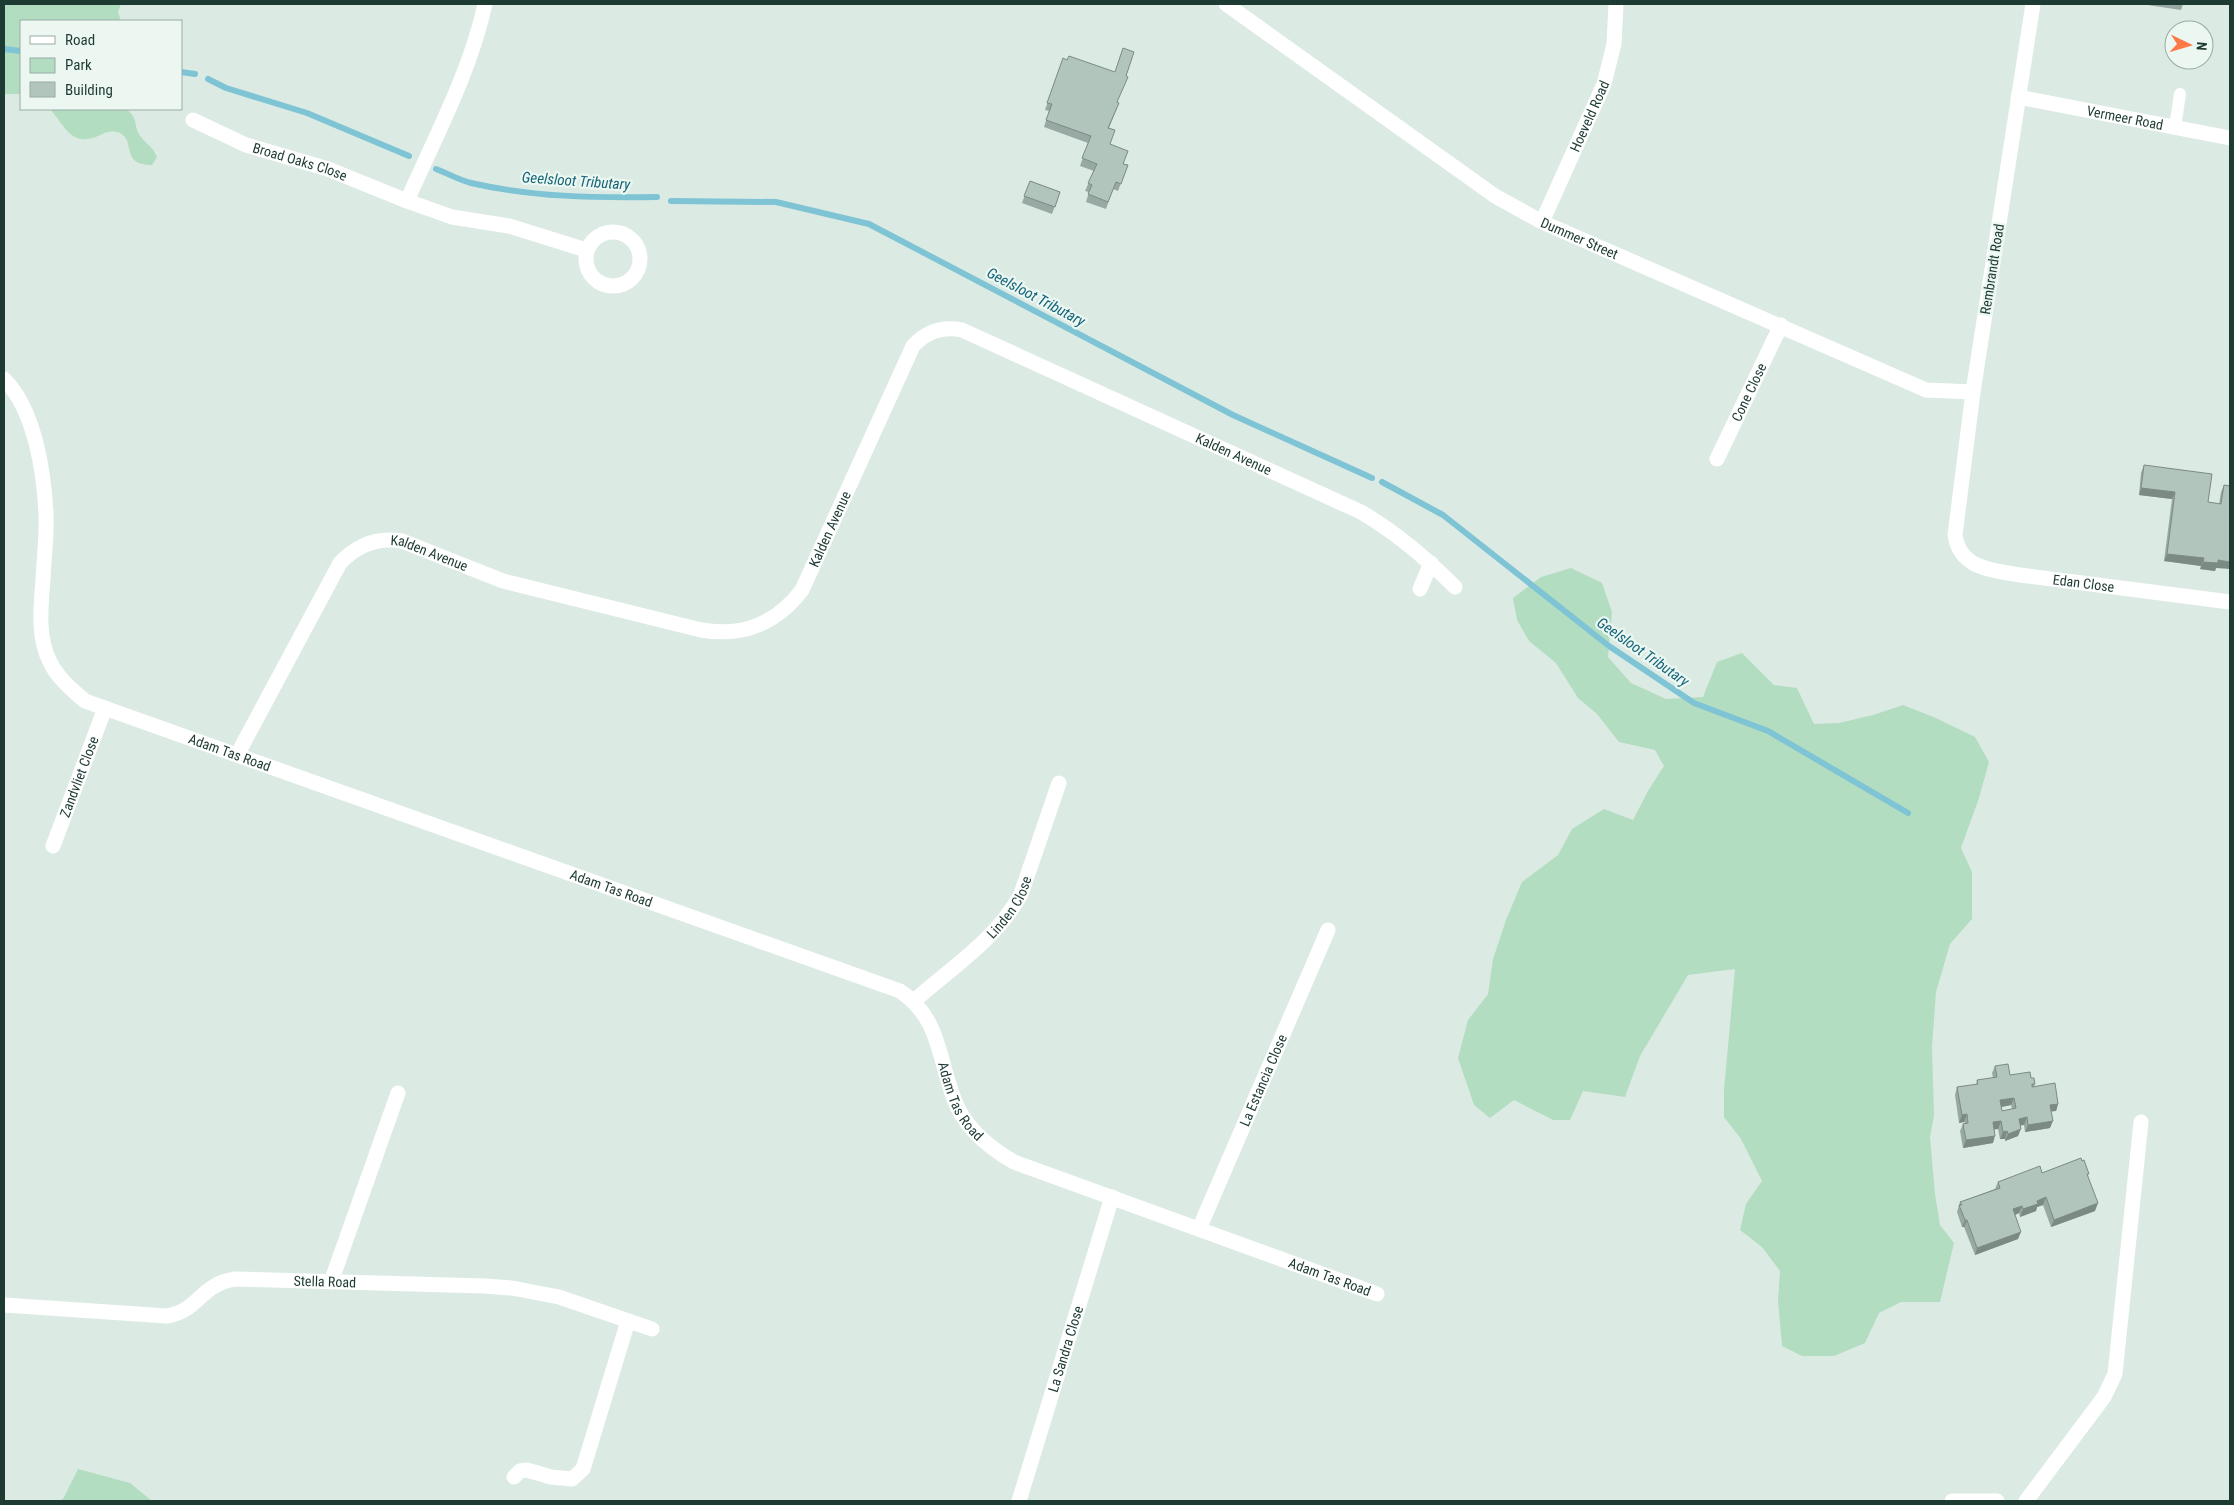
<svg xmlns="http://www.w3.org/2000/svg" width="2234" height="1505" viewBox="0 0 2234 1505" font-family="'Roboto Condensed',sans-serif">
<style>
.green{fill:#b3ddc0}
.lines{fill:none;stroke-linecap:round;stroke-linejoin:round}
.stream{stroke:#7ec4d5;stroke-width:6}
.service{stroke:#fff;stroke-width:12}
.minor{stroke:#fff;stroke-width:15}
.tertiary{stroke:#fff;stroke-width:15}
.wall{fill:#98a9a3;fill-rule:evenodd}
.shaded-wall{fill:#7c8a84}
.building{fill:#b1c5bd;stroke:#7c8a84;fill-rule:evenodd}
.labels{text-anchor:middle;stroke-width:4.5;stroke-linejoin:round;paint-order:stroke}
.street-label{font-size:14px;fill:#1d3a33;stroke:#ecf7f2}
.water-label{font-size:15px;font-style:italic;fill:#146579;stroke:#ecf7f2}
</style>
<rect width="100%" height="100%" fill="#dceae4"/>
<g class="green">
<path d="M 4,4 L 121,4 L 118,12 L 121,21 L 21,21 L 21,94 L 4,94 Z"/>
<path d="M 50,109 L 126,109 C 139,119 133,123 139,134 C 144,143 152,145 157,157 L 152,165 C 118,165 138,138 117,132 C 111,130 104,133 98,136 C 71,147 66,127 50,109 Z"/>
<path d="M 1571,568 L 1602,583 L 1612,612 L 1608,657 L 1631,683 L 1666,699 L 1703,697 L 1717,662 L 1742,653 L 1774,685 L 1797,688 L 1814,724 L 1839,723 L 1873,715 L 1903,705 L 1936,718 L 1975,737 L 1989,762 L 1979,798 L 1961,848 L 1972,872 L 1972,919 L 1950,944 L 1936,992 L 1932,1047 L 1934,1116 L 1930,1137 L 1935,1194 L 1940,1225 L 1954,1243 L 1940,1302 L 1901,1302 L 1879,1313 L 1865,1343 L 1834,1356 L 1802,1356 L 1782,1346 L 1778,1300 L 1780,1271 L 1762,1247 L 1740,1230 L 1746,1204 L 1762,1181 L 1741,1139 L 1724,1117 L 1724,1090 L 1735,969 L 1688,975 L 1640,1056 L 1625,1097 L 1583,1091 L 1570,1120 L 1553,1120 L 1514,1100 L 1490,1118 L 1474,1105 L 1458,1058 L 1468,1020 L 1488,994 L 1493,959 L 1506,920 L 1522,882 L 1558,855 L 1572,829 L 1604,809 L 1633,820 L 1648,791 L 1664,766 L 1655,750 L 1619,742 L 1597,714 L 1578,698 L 1556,663 L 1529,641 L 1517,620 L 1513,598 L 1541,577 Z"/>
<path d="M 78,1469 L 130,1483 L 152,1501 L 57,1501 L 63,1499 Z"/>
</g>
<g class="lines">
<g class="stream">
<path d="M 4,49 L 21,51"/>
<path d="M 181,72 L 195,74"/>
<path d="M 208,79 L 226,88 L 307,113 L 409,156"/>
<path d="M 436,169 C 447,173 459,180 471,183 C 532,197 595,198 657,197"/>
<path d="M 671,201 L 776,202 L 869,224 L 1233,415 L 1372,478"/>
<path d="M 1382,482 L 1443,515 L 1609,646 L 1694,703 L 1768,731 L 1908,813"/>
</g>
<path class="service" d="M 2175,127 L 2180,94"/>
<g class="minor">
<path id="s1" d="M 1226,4 L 1495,196 L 1542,222 L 1926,390 L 1973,392"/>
<path id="s2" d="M 2033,4 L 1973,392 L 1955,535 C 1960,569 1992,570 2020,575 L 2230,602"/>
<path id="s3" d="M 2018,97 L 2230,138"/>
<path id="s4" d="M 193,120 L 246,145 L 328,169 L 407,201 L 452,217 L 509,226 L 586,250"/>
<path d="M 407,201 C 435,137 470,73 485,4"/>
<path id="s5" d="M 1542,222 L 1604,84 L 1614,44 L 1616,4"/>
<circle cx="613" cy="259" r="27"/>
<path id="s6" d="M 4,379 C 35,410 44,472 46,514 C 47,536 44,558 43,579 C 41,606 37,637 50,662 C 57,677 72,690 85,701 L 900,991 C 940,1018 938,1057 954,1099 C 964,1127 988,1147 1014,1162 L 1377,1294"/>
<path id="s7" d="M 1717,459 L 1781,325"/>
<path d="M 1420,589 L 1431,563"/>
<path id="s8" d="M 237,755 L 340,563 C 357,545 377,537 402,541 L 503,581 L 701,630 C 743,637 776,624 802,590 L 913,346 C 927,331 942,326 962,330 L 1361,512 C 1397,533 1426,558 1455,587"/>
<path id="s9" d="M 53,846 L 105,708"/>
<path id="s10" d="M 914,1001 C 951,968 997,939 1021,894 L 1059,783"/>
<path id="s11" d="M 1199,1229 L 1328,930"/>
<path d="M 331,1282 L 398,1093"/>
<path id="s12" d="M 4,1305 L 167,1316 C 199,1311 199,1285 235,1279 L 484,1286 L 512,1288 L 559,1297 L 652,1329"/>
<path d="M 514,1477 L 520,1471 L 527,1470 L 551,1477 L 572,1479 L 583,1469 L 628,1321"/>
<path id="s13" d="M 1019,1501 L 1112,1197"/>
<path d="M 2026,1501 L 2104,1397 L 2115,1374 L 2141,1122"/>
</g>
<path class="tertiary" d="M 1952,1501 L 1997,1501"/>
</g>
<g class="wall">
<path d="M 2141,4 L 2183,4 L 2181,10 Z"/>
<path d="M 1067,60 L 1119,103 L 1109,128 L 1110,144 L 1123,164 L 1128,165 L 1118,191 L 1113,189 L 1106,209 L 1086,202 L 1089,192 L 1085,191 L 1094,171 L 1080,166 L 1088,143 L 1044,127 L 1049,111 L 1045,110 L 1060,66 Z"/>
<path d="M 1030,181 L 1060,192 L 1052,214 L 1022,203 Z"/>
<path d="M 2144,465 L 2208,502 L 2219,504 L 2221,492 L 2224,485 L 2216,568 L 2215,571 L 2200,569 L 2201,566 L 2164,561 L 2172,499 L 2139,495 L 2141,473 Z"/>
<path d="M 1995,1066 L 2010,1075 L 2031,1078 L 2035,1084 L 2034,1087 L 2058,1104 L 2056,1111 L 2051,1111 L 2050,1128 L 2025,1132 L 2024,1125 L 2020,1125 L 2018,1136 L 2005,1141 L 2005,1139 L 2000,1139 L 1998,1129 L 1994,1129 L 1993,1143 L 1963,1148 L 1960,1131 L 1963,1124 L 1965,1123 L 1964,1122 L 1959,1123 L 1955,1095 L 1957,1087 L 1976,1085 L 1977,1080 L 1993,1078 L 1992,1073 ZM 2011,1105 L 2012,1109 L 2002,1111 L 2001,1107 Z"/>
<path d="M 2042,1173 L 2088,1177 L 2095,1211 L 2051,1227 L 2043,1205 L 2037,1207 L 2036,1211 L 2020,1217 L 2019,1213 L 2015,1215 L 2018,1239 L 1975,1255 L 1964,1227 L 1962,1227 L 1957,1212 L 1960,1202 L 1995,1189 L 1998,1182 Z"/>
</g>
<g class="shaded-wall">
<path d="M 2141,488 L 2175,492 L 2172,499 L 2139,495 Z"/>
<path d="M 2167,554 L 2204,558 L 2201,566 L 2164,561 Z"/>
<path d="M 2218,560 L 2230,562 L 2230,569 L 2216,568 L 2215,571 L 2200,569 L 2203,562 Z"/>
<path d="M 2014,1098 L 2011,1105 L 1997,1108 L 2000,1100 Z"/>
<path d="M 2058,1104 L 2056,1111 L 2048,1112 L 2050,1105 Z"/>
<path d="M 1967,1114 L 1964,1122 L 1959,1123 L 1962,1115 Z"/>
<path d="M 2027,1117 L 2024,1125 L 2017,1126 L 2019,1119 Z"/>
<path d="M 2001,1121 L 1998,1129 L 1991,1130 L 1993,1122 Z"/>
<path d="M 2053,1121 L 2050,1128 L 2025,1132 L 2028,1125 Z"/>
<path d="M 2021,1129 L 2018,1136 L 2005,1141 L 2008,1134 Z"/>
<path d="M 2007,1131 L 2005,1139 L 2000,1139 L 2003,1132 Z"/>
<path d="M 1995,1136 L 1993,1143 L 1963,1148 L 1966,1140 Z"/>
<path d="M 2046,1197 L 2043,1205 L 2037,1207 L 2036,1211 L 2020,1217 L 2023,1209 L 2037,1201 Z"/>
<path d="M 2098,1203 L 2095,1211 L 2051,1227 L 2054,1220 Z"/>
<path d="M 2022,1206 L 2019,1213 L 2010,1217 L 2013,1209 Z"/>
<path d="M 1965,1220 L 1967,1220 L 1964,1227 L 1962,1227 Z"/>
<path d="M 2021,1232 L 2018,1239 L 1975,1255 L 1977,1248 Z"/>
</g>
<g class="building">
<path d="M 1123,48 L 1134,52 L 1126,76 L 1128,77 L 1117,102 L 1119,103 L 1108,128 L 1115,130 L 1110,144 L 1128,151 L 1123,164 L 1128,165 L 1121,184 L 1116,182 L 1108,202 L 1088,194 L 1092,185 L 1088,183 L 1097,164 L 1082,158 L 1091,136 L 1046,120 L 1052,104 L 1047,103 L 1063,58 L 1067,60 L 1069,56 L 1115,72 Z"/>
<path d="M 1030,181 L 1060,192 L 1055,207 L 1024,196 Z"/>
<path d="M 2144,465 L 2212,474 L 2208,502 L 2221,504 L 2224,485 L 2230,486 L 2230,562 L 2218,560 L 2218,563 L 2203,562 L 2204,558 L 2167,554 L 2175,492 L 2141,488 Z"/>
<path d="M 2008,1064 L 2010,1075 L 2030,1072 L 2031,1078 L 2034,1078 L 2035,1084 L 2032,1084 L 2032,1087 L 2055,1083 L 2058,1104 L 2050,1105 L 2053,1121 L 2028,1125 L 2027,1117 L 2019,1119 L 2021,1129 L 2008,1134 L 2007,1131 L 2003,1132 L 2001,1121 L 1993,1122 L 1995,1136 L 1966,1140 L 1963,1124 L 1968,1123 L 1967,1114 L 1962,1115 L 1957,1087 L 1978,1084 L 1977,1080 L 1997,1077 L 1995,1066 ZM 2014,1098 L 2016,1108 L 2002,1111 L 2000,1100 Z"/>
<path d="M 2081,1158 L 2082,1161 L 2084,1160 L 2089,1174 L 2087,1174 L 2098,1203 L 2054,1220 L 2046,1197 L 2037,1201 L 2038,1204 L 2023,1209 L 2022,1206 L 2013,1209 L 2021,1232 L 1977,1248 L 1967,1220 L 1965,1220 L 1959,1205 L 1962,1205 L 1960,1202 L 2000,1188 L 1998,1182 L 2040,1166 L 2042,1173 Z"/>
</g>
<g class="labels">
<g class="street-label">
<text dy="5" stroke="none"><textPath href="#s5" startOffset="116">Hoeveld Road</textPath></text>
<text dy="5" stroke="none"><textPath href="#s3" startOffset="109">Vermeer Road</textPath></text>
<text dy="5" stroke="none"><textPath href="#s4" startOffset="115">Broad Oaks Close</textPath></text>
<text dy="5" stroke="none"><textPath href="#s1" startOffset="425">Dummer Street</textPath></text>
<text transform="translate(1992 269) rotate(-81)" y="5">Rembrandt Road</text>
<text dy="5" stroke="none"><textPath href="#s7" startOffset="74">Cone Close</textPath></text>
<text dy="5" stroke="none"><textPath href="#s8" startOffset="1335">Kalden Avenue</textPath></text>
<text dy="5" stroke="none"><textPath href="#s8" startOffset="781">Kalden Avenue</textPath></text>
<text dy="5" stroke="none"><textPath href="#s8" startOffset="316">Kalden Avenue</textPath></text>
<text dy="5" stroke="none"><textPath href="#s2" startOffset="684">Edan Close</textPath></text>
<text dy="5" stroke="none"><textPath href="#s6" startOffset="500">Adam Tas Road</textPath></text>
<text dy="5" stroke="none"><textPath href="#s9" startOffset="74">Zandvliet Close</textPath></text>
<text dy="5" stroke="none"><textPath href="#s6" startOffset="905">Adam Tas Road</textPath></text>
<text dy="5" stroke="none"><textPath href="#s10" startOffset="135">Linden Close</textPath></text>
<text dy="5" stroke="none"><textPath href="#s11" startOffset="162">La Estancia Close</textPath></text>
<text dy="5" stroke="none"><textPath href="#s6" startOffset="1340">Adam Tas Road</textPath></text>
<text dy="5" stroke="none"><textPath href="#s6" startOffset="1760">Adam Tas Road</textPath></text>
<text dy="5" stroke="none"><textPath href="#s12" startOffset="332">Stella Road</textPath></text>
<text dy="5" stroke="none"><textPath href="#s13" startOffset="159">La Sandra Close</textPath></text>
</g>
<g class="water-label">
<text transform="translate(576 181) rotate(4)" y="5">Geelsloot Tributary</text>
<text transform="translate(1036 297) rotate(28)" y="5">Geelsloot Tributary</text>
<text transform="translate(1643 652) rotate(35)" y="5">Geelsloot Tributary</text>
</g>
</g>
<rect width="2234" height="1505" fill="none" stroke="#1d3a33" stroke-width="10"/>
<rect x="20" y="20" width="162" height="90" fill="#ecf7f2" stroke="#99aba6"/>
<rect x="30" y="36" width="25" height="8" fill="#ffffff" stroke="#99aba6"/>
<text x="65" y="45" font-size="15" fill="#1d3a33">Road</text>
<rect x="30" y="58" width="25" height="15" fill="#b3ddc0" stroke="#99aba6"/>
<text x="65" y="70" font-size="15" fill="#1d3a33">Park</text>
<rect x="30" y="82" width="25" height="15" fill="#b1c5bd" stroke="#99aba6"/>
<text x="65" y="95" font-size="15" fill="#1d3a33">Building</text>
<g transform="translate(2189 45) rotate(95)"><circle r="24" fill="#ecf7f2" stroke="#99aba6"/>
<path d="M0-4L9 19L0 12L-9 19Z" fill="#fd7a47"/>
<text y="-8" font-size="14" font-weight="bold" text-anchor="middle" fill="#1d3a33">N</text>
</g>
</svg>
